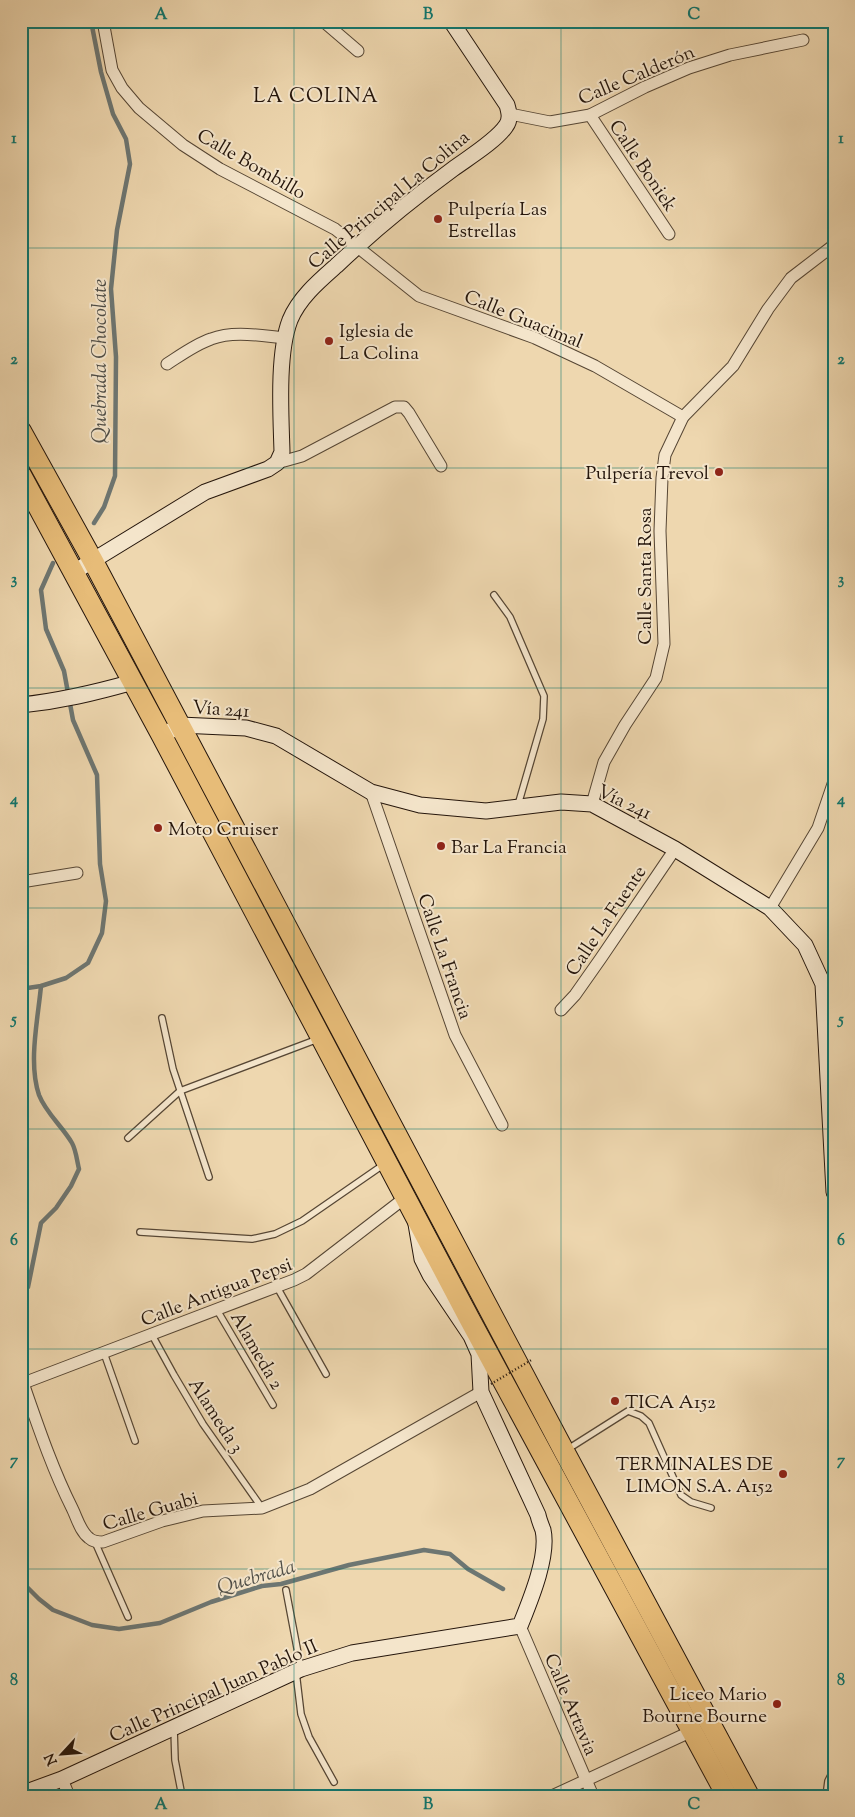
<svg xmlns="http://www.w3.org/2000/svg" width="855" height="1817" viewBox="0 0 855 1817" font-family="'Sorts Mill Goudy',serif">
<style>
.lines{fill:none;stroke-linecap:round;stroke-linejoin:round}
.stream{stroke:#6d7672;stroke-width:4.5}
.lane-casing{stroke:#564634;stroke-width:8}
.street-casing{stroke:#564634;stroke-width:13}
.secondary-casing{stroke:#24150b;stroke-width:17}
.highway-casing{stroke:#24150b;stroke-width:22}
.lane{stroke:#f4e5cb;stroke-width:5.5}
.street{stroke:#f4e5cb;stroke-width:11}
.secondary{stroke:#f4e5cb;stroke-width:15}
.highway{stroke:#e7bc78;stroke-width:20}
.rail{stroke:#24150b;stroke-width:4;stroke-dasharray:9 9;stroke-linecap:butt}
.path-bridge{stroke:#24150b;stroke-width:2.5;stroke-dasharray:1 2.5;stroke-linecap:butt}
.grid{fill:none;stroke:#0f766e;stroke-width:1;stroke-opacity:0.55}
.poi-dot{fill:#8f2418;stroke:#f4e5cb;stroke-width:2}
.labels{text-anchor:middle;stroke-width:4;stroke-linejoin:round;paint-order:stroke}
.street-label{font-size:19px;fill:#24150b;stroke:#f4e5cb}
.poi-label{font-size:19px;fill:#24150b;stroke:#f4e5cb;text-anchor:start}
.neighbourhood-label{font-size:20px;letter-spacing:1px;fill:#24150b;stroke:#f4e5cb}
.water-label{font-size:20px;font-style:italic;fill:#4f4e47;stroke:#f4e5cb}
.neatline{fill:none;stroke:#0f766e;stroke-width:2}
.grid-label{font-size:16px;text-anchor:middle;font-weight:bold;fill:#0f766e}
</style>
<rect width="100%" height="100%" fill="#eed7af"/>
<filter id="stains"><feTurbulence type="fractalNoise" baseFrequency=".004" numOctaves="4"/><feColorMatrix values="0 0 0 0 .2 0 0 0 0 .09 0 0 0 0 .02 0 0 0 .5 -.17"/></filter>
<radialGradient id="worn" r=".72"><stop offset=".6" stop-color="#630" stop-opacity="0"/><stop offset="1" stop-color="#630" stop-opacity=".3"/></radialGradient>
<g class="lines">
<g class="stream">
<path d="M 91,21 L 101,72 L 113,114 L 126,139 L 130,164 L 117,230 L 111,289 L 116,357 L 115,476 L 104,507 L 94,523"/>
<path d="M 21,989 L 41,986 L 66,978 L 88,963 L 102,933 L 106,901 L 100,864 L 97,775 L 73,720 L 64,671 L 46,629 L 41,590 L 53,563"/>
<path d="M 21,1293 L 28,1287 L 41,1223 L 56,1208 L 71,1186 L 79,1169 C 77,1161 76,1150 72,1143 C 62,1126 46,1113 39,1095 C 28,1063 38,1019 41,986"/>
<path d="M 21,1581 L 39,1599 L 53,1610 L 92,1625 L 119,1629 L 160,1623 L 211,1602 L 262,1586 L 281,1584 L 349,1565 L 424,1550 L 450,1554 L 468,1569 L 503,1589"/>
</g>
<defs>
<g id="lane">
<path d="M 494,595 L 510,617 L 544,696 L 543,719 L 518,805"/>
<path d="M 162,1018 L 173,1069 L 209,1177"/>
<path d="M 128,1138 L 180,1091 L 318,1039"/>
<path d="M 140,1232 L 252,1239 L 275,1234 L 302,1221 L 383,1165"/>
<path d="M 277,1287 L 326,1374"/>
<path d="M 217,1310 L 273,1405"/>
<path d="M 152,1335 L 174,1375 L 203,1424 L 262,1508"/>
<path d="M 104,1353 L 135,1441"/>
<path d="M 568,1449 L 628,1411 L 641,1416 L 649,1423 L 681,1495 L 691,1502 L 711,1508"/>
<path d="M 95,1542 L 128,1617"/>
<path d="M 286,1590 L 301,1669"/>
<path d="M 296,1672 L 301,1714 L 309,1737 L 334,1782"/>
<path d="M 174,1728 L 175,1760 L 182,1796"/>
<path d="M 826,1796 L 828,1781 L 834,1769"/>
</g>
<g id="street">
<path d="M 103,21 L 112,70 L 122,88 L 139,108 L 183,145 L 220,169 L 335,229 L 419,296 L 535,338 L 595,366 L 683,417"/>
<path d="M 323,21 L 358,51"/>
<path d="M 510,114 L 550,122 L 590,115 L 645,87 L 689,68 L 730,55 L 803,40"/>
<path d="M 590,115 L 669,234"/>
<path d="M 167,364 C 181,355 196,344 211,339 C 234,330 262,336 286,338"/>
<path d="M 277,463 L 302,456 L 395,407 L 404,407 L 409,413 L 441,466"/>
<path d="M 371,792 L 455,1035 L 502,1125"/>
<path d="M 592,804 L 604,762 L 625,725 L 656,678 L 664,644 L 660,531 L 662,478 L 665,455 L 683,417 L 733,366 L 768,309 L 791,278 L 834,245"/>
<path d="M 21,882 L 77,873"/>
<path d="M 770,908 L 818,828 L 834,781"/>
<path d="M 561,1010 L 575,995 L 601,958 L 675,849"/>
<path d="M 21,1114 L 21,1124"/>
<path d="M 23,1383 C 38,1426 52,1468 72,1508 C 77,1518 80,1531 89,1538 C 93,1542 98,1542 103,1542 L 162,1521 L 203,1511 L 262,1508 L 310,1489 L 481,1392"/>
<path d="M 21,1384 L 294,1280 L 306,1274 L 406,1197"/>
<path d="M 520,1626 L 593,1796"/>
<path d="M 62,1779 L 69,1796"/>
<path d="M 552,1796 L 692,1731"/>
</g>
<g id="secondary">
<path d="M 74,572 L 205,492 L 268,469 L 277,463 L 282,452 C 281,415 277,354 290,320 C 299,298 319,281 336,266 C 373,231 412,199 453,169 C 468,158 496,141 506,126 C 511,119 509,112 507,105 L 451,21"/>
<path d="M 21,705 C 61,701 94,693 133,682"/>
<path d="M 162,736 L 180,725 L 246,728 L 276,736 L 371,792 L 420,805 L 486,811 L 561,802 L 592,804 L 675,849 L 770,908 L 805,945 L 823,984 L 834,1192"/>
<path d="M 21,1794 L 62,1779 L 301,1669 L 352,1653 L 520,1626 C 530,1601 549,1556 543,1530 C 541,1525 539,1520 538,1515 L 481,1392 L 479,1354 L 471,1336 L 430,1275 L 422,1259 L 416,1224"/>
</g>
<g id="highway">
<path d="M 21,431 L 93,561 L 564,1451 L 749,1796"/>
<path d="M 21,475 L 162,736 L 469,1318 L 727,1796"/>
</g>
</defs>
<use href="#lane" class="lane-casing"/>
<use href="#street" class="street-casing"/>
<use href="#secondary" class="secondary-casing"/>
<use href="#highway" class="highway-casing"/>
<use href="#lane" class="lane"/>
<use href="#street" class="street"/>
<use href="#secondary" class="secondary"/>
<use href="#highway" class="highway"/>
<path class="rail" d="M 21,26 L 24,21"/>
<path class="path-bridge" d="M 491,1384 L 533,1359"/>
</g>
<path class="grid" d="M 294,21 L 294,1796M 561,21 L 561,1796M 21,248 L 834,248M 21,468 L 834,468M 21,688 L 834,688M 21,908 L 834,908M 21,1129 L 834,1129M 21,1349 L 834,1349M 21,1569 L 834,1569"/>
<g class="poi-dot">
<circle cx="438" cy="219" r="5"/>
<circle cx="329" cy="341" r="5"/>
<circle cx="719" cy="472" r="5"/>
<circle cx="158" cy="828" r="5"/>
<circle cx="441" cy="846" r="5"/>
<circle cx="615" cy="1401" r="5"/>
<circle cx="783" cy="1474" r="5"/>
<circle cx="777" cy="1704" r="5"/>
</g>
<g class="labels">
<g class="street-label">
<text transform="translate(636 74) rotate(-23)" y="7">Calle Calderón</text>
<text transform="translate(252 163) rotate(30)" y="7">Calle Bombillo</text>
<text transform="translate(644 165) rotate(56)" y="7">Calle Boniek</text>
<text transform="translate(388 199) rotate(-40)" y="7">Calle Principal La Colina</text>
<text transform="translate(524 318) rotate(22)" y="7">Calle Guacimal</text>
<text transform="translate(644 576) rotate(-90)" y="7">Calle Santa Rosa</text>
<text transform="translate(221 708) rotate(4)" y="7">Vía 241</text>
<text transform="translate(625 801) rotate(25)" y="7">Vía 241</text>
<text transform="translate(605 920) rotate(-56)" y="7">Calle La Fuente</text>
<text transform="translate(446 956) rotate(71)" y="7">Calle La Francia</text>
<text transform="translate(216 1291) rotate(-21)" y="7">Calle Antigua Pepsi</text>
<text transform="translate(258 1350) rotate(60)" y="7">Alameda 2</text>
<text transform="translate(217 1415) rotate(57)" y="7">Alameda 3</text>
<text transform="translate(150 1510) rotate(-16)" y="7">Calle Guabi</text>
<text transform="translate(213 1690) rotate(-24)" y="7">Calle Principal Juan Pablo II</text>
<text transform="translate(572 1704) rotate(67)" y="7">Calle Artavia</text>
</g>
<g class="poi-label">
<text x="448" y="215">Pulpería Las<tspan x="448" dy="22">Estrellas</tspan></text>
<text x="339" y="337">Iglesia de<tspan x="339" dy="22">La Colina</tspan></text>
<text x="709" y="479" text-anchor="end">Pulpería Trevol</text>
<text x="168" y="835">Moto Cruiser</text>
<text x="451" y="853">Bar La Francia</text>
<text x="625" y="1408">TICA A152</text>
<text x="773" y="1470" text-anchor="end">TERMINALES DE<tspan x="773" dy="22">LIMON S.A. A152</tspan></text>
<text x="767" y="1700" text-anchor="end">Liceo Mario<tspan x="767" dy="22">Bourne Bourne</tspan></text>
</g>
<g class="neighbourhood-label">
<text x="316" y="102">LA COLINA</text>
</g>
<g class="water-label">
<text transform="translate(99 361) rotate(-90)" y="7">Quebrada Chocolate</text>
<text transform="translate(256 1576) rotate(-16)" y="7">Quebrada</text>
</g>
</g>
<rect width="855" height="1817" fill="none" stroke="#eed7af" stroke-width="55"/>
<g transform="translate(62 1754) rotate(244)" stroke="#f4e5cb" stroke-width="4" paint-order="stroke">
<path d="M0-4L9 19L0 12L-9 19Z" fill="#24150b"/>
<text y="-8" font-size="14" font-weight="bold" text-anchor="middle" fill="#24150b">N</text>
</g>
<rect x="28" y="28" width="800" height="1762" class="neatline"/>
<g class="grid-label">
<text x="161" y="19">A</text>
<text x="428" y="19">B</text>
<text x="694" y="19">C</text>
<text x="14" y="143">1</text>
<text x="841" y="143">1</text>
<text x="14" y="364">2</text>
<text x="841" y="364">2</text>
<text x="14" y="584">3</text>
<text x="841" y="584">3</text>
<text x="14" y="804">4</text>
<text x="841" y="804">4</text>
<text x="14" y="1024">5</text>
<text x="841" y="1024">5</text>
<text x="14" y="1245">6</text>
<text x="841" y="1245">6</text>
<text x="14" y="1465">7</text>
<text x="841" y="1465">7</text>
<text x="14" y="1685">8</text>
<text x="841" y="1685">8</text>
<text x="161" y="1809">A</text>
<text x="428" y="1809">B</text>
<text x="694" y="1809">C</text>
</g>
<rect width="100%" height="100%" filter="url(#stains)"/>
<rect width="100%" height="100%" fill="url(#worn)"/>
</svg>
